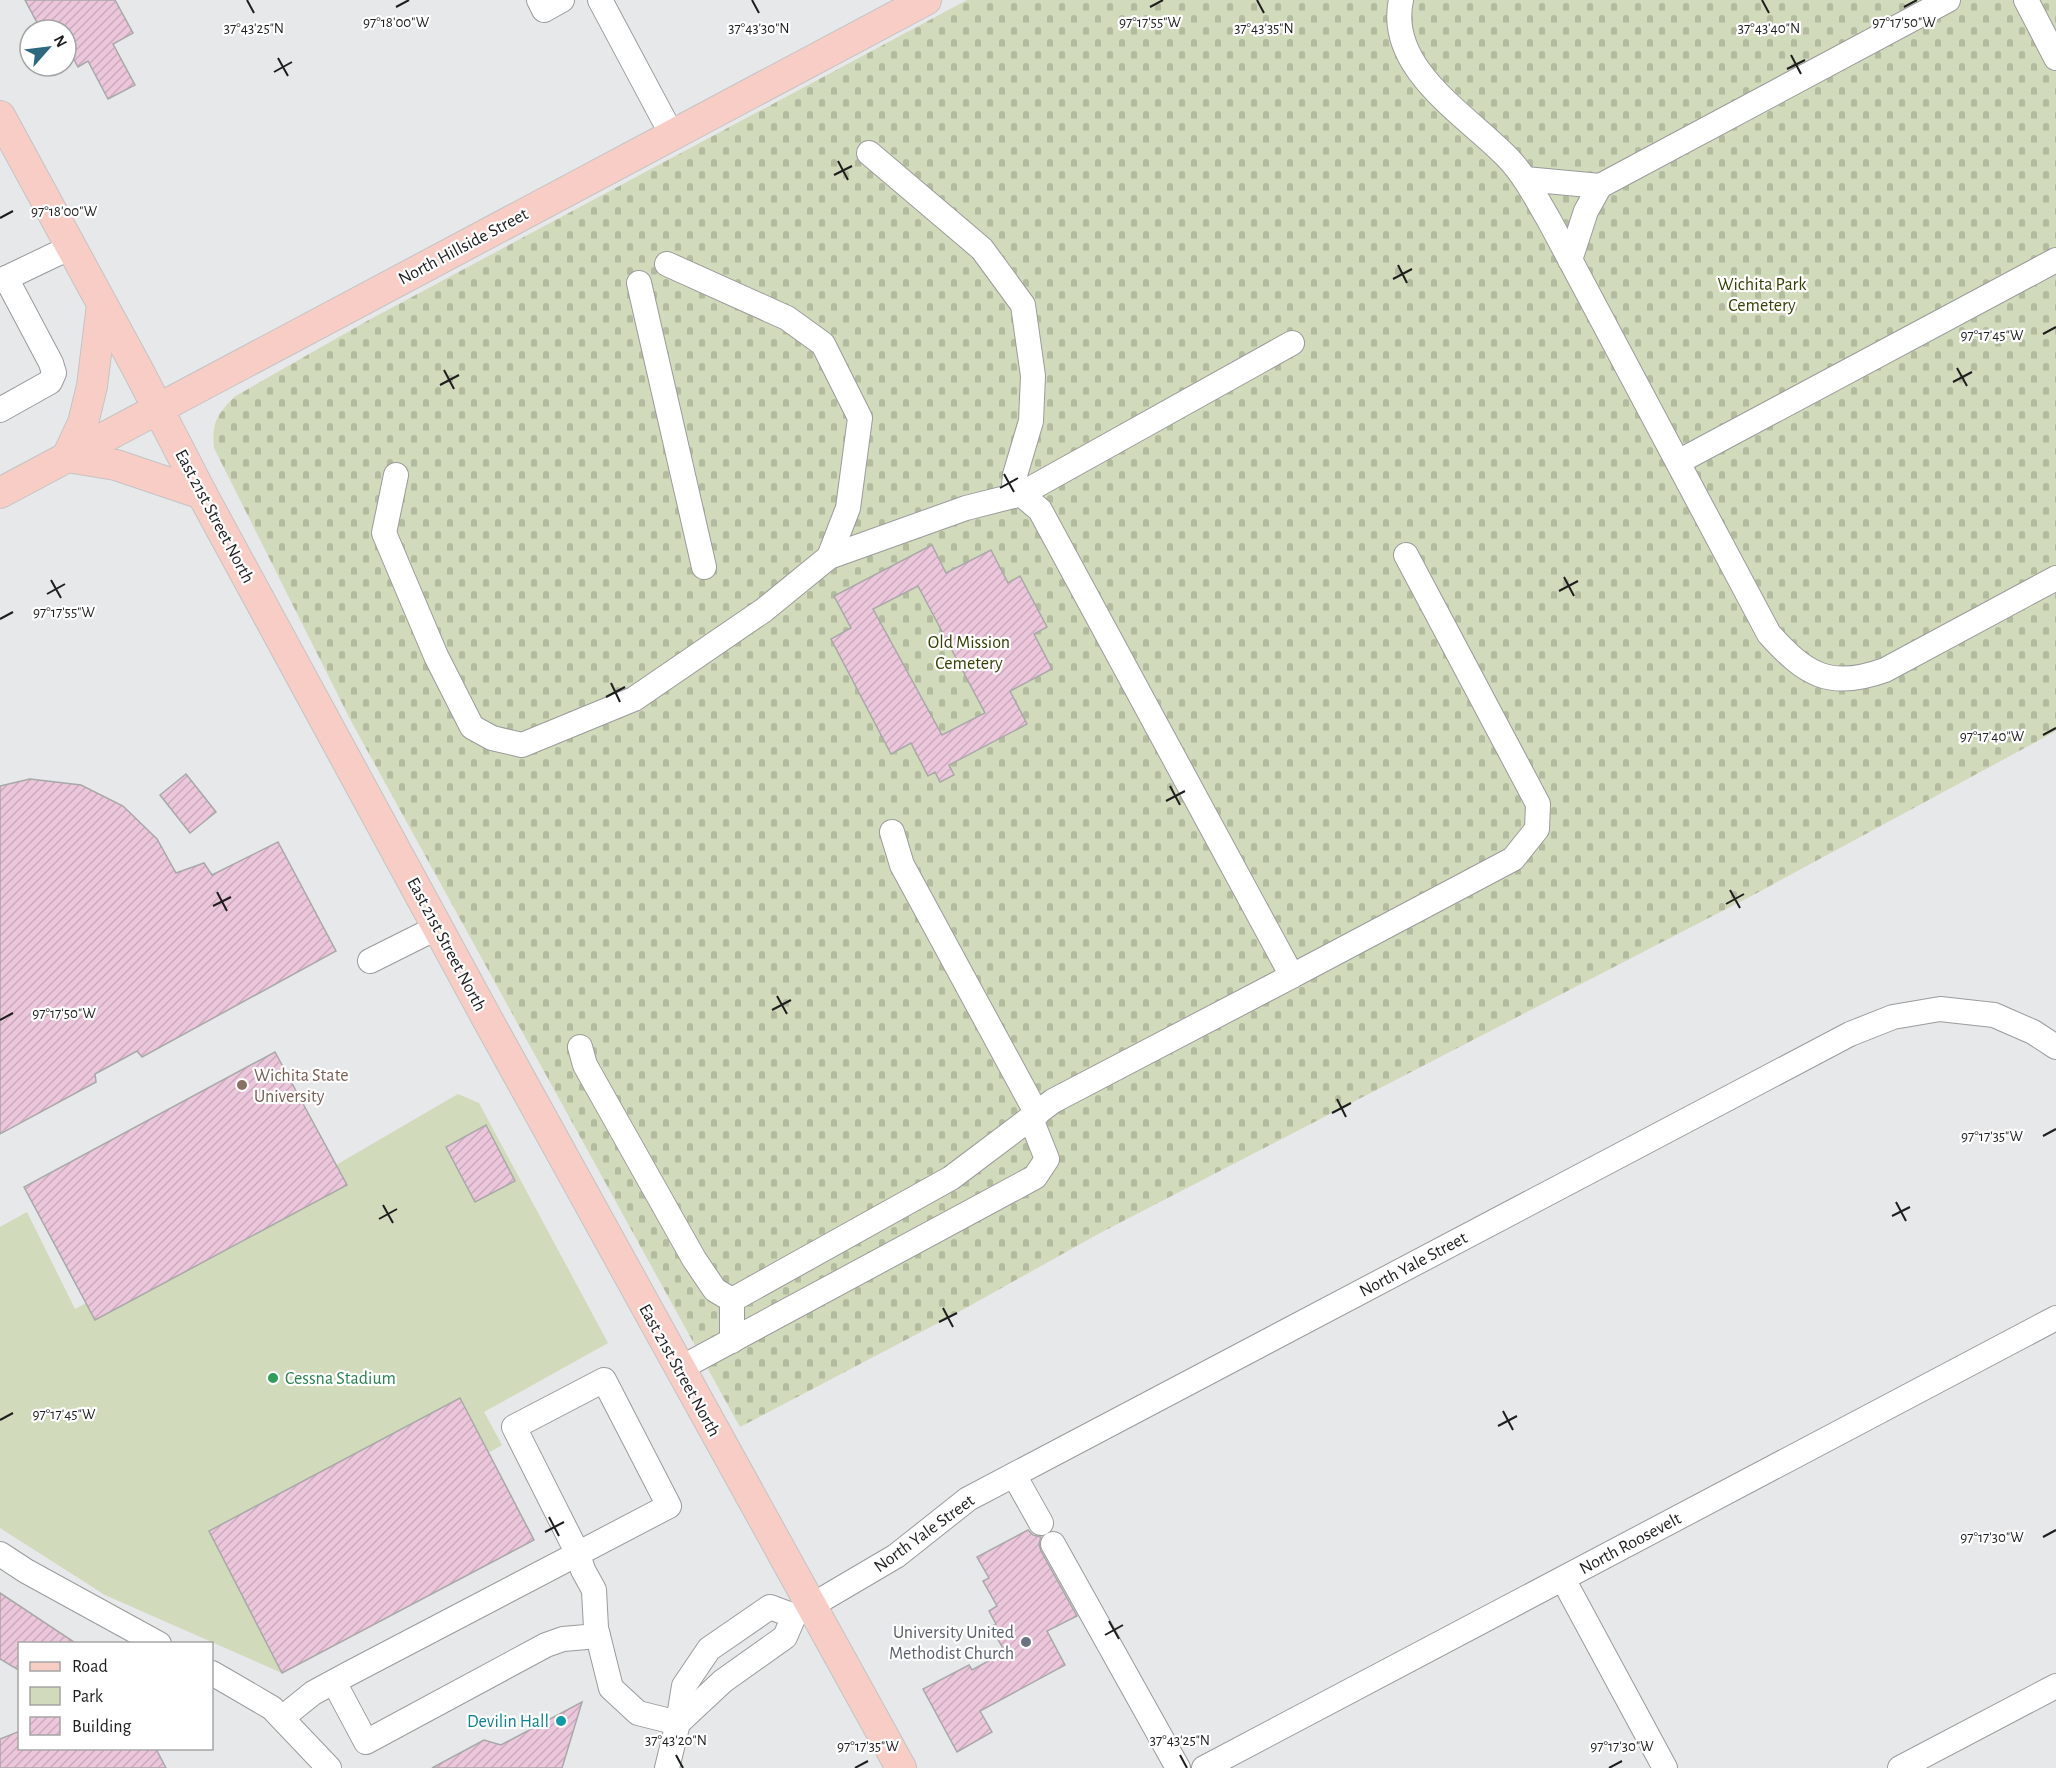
<svg xmlns="http://www.w3.org/2000/svg" width="2056" height="1768" viewBox="0 0 2056 1768" font-family="'Alegreya Sans',sans-serif">
<style>
.green{fill:#d1daba}
.cemetery{fill:url(#cemetery-stones)}
.building{fill:url(#building-hatch);stroke:#a9a8a8;stroke-width:1.5;fill-rule:evenodd}
.lines{fill:none;stroke-linecap:round;stroke-linejoin:round}
.minor-casing{stroke:#9a9b9c;stroke-width:26}
.major-casing{stroke:#c4c4c4;stroke-width:32}
.minor{stroke:#fff;stroke-width:24}
.major{stroke:#f8cdc5;stroke-width:30}
.ticks{fill:none;stroke:#1e1e1e;stroke-width:2}
.education-dot{fill:#8d6e63;stroke:#fff;stroke-width:2}
.leisure-dot{fill:#2e9e5b;stroke:#fff;stroke-width:2}
.worship-dot{fill:#6b7280;stroke:#fff;stroke-width:2}
.culture-dot{fill:#0f9aa8;stroke:#fff;stroke-width:2}
.labels{text-anchor:middle;stroke-width:4.5;stroke-linejoin:round;paint-order:stroke}
.street-label{font-size:18px;fill:#1e1e1e;stroke:#fff}
.park-label{font-size:18px;fill:#364003;stroke:#fff}
.education-label{font-size:18px;fill:#785e54;stroke:#fff;text-anchor:start}
.leisure-label{font-size:18px;fill:#27864d;stroke:#fff;text-anchor:start}
.worship-label{font-size:18px;fill:#5b616d;stroke:#fff;text-anchor:end}
.culture-label{font-size:18px;fill:#0d838f;stroke:#fff;text-anchor:end}
.ticks-label{font-size:15px;text-anchor:middle;fill:#1e1e1e;stroke:#fff;stroke-width:4.5;stroke-linejoin:round;paint-order:stroke}
</style>
<defs>
<pattern id="cemetery-stones" width="16" height="16" patternUnits="userSpaceOnUse" patternTransform="scale(1.5)"><rect width="16" height="16" fill="#d1daba"/><path d="M2 7V4a2 2 0 0 1 4 0v3zM10 15v-3a2 2 0 0 1 4 0v3z" fill="#b3bb9f"/></pattern>
<pattern id="building-hatch" width="6" height="6" patternUnits="userSpaceOnUse" patternTransform="scale(1.5)"><rect width="6" height="6" fill="#ecc7dc"/><path d="M-1 1l2-2M0 6l6-6M5 7l2-2" fill="none" stroke="#caaabc"/></pattern>
</defs>
<rect width="100%" height="100%" fill="#e6e8e9"/>
<path class="green" d="M 275,1052 L 336,1165 L 458,1094 L 479,1103 L 608,1343 L 484,1412 L 502,1445 L 488,1453 L 534,1540 L 282,1673 L 105,1595 L 0,1528 L 0,1227 L 27,1212 L 75,1309 L 86,1303 L 24,1187 Z"/>
<path class="cemetery" d="M 967,0 L 2056,0 L 2056,731 L 1757,893 L 1100,1233 L 957,1313 L 740,1427 L 351,721 L 214,448 C 212,423 216,416 234,397 L 367,321 Z"/>
<g class="building">
<path d="M 25,0 L 115,0 L 133,33 L 113,44 L 135,85 L 108,99 L 88,61 L 78,67 L 66,45 L 66,30 L 41,30 Z"/>
<path d="M 932,545 L 946,573 L 991,550 L 1008,583 L 1020,576 L 1047,627 L 1034,634 L 1052,669 L 1010,691 L 1027,724 L 949,765 L 954,775 L 940,782 L 935,772 L 928,776 L 911,743 L 891,754 L 831,639 L 851,628 L 834,596 ZM 918,586 L 985,713 L 942,735 L 873,609 Z"/>
<path d="M 186,774 L 216,812 L 190,833 L 160,795 Z"/>
<path d="M 30,779 L 81,785 L 123,806 L 157,839 L 176,873 L 204,863 L 212,875 L 278,842 L 336,951 L 142,1057 L 137,1051 L 95,1074 L 96,1082 L 0,1134 L 0,786 Z"/>
<path d="M 275,1052 L 347,1185 L 95,1320 L 24,1187 Z"/>
<path d="M 486,1125 L 515,1181 L 475,1202 L 446,1147 Z"/>
<path d="M 460,1398 L 534,1540 L 282,1673 L 209,1531 Z"/>
<path d="M 1028,1530 L 1033,1535 L 1041,1537 L 1039,1544 L 1041,1551 L 1077,1616 L 1047,1631 L 1065,1665 L 980,1711 L 992,1732 L 957,1752 L 923,1689 L 969,1665 L 972,1670 L 1005,1652 L 991,1627 L 996,1624 L 989,1611 L 997,1606 L 983,1581 L 989,1578 L 977,1557 Z"/>
<path d="M 0,1593 L 77,1644 L 20,1644 L 20,1671 L 0,1659 Z"/>
<path d="M 582,1702 L 562,1768 L 432,1768 L 484,1740 L 501,1745 Z"/>
<path d="M 20,1731 L 20,1749 L 156,1749 L 166,1768 L 0,1768 L 0,1739 Z"/>
</g>
<g class="lines">
<defs>
<g id="minor">
<path d="M 539,0 L 544,10 L 562,0"/>
<path d="M 600,0 L 672,135"/>
<path d="M 1401,0 C 1386,69 1468,116 1508,158 C 1525,176 1536,198 1549,220 L 1769,634 C 1806,675 1830,690 1885,670 L 2056,578"/>
<path d="M 2026,0 L 2056,58"/>
<path d="M 869,153 L 982,249 L 1023,305 L 1033,376 L 1031,421 L 1015,475 L 1013,496"/>
<path d="M 1525,179 L 1600,186"/>
<path d="M 1570,260 L 1586,211 L 1600,186 L 1948,0"/>
<path d="M 667,264 L 787,318 L 823,344 L 860,418 L 848,508 L 829,557"/>
<path d="M 0,281 L 71,247"/>
<path d="M 639,283 L 704,567"/>
<path d="M 0,410 L 50,382 L 54,373 L 51,363 L 6,278"/>
<path d="M 1678,462 L 2056,260"/>
<path d="M 396,475 L 384,533 L 436,656 L 472,727 L 492,738 L 522,745 L 634,699 L 764,610 L 829,557 L 966,508 L 1021,494 L 1040,510 L 1292,976 L 1513,859 L 1537,829 L 1538,804 L 1406,555"/>
<path d="M 1021,494 L 1292,343"/>
<path d="M 892,832 L 902,865 L 1037,1114"/>
<path d="M 370,961 L 438,927"/>
<path d="M 580,1047 L 585,1065 L 694,1259 L 715,1290 L 732,1300"/>
<path d="M 732,1341 L 732,1300 L 951,1178 L 1053,1101 L 1292,976"/>
<path d="M 679,1369 L 1035,1177 L 1047,1159 L 1031,1119"/>
<path d="M 1014,1475 L 1041,1523"/>
<path d="M 1053,1544 L 1178,1768"/>
<path d="M 0,1554 L 26,1571 L 159,1644"/>
<path d="M 1563,1579 L 1665,1768"/>
<path d="M 212,1673 L 272,1708 L 329,1768"/>
<path d="M 334,1682 L 366,1742 L 546,1645 L 563,1639 L 598,1636"/>
<path d="M 282,1718 L 313,1693 L 350,1673 C 457,1617 563,1561 669,1506 L 604,1380 L 514,1427 L 578,1554 L 583,1570 L 594,1590 L 596,1628 L 611,1688 L 638,1713 L 678,1723"/>
<path d="M 678,1723 L 723,1681 L 785,1637 L 794,1616 L 896,1556 L 968,1499 L 1850,1034 L 1893,1017 L 1940,1009 L 1994,1015 L 2033,1032 L 2056,1047"/>
<path d="M 667,1768 L 678,1723 L 684,1686 L 709,1649 L 770,1607 L 794,1616"/>
<path d="M 1204,1768 L 2056,1318"/>
<path d="M 1900,1768 L 2056,1686"/>
</g>
<g id="major">
<path d="M 0,116 L 137,368 L 202,494 L 484,1013 L 901,1768"/>
<path d="M 102,305 L 92,386 L 83,423 L 67,457 L 116,465 L 202,494"/>
<path d="M 0,493 L 926,0"/>
</g>
</defs>
<use href="#minor" class="minor-casing"/>
<use href="#major" class="major-casing"/>
<use href="#minor" class="minor"/>
<use href="#major" class="major"/>
</g>
<path class="ticks" d="M 247,0 L 254,13M 752,0 L 759,13M 1257,0 L 1264,13M 1762,0 L 1769,13M 396,7 L 409,0M 1150,7 L 1163,0M 1904,7 L 1917,0M 1791,55 L 1801,74M 278,58 L 288,76M 1787,69 L 1805,60M 274,72 L 292,62M 838,161 L 848,180M 834,175 L 852,166M 0,218 L 13,211M 1398,265 L 1407,283M 1393,279 L 1412,269M 2043,334 L 2056,327M 1957,368 L 1967,386M 444,370 L 454,389M 1953,382 L 1972,372M 440,385 L 459,375M 1004,474 L 1014,492M 1000,488 L 1018,478M 1564,577 L 1574,596M 51,580 L 61,598M 1559,591 L 1578,581M 47,594 L 65,584M 0,619 L 13,612M 611,683 L 620,702M 606,697 L 625,687M 2043,735 L 2056,728M 1170,786 L 1180,805M 1166,801 L 1185,791M 1730,890 L 1740,908M 217,892 L 227,911M 1726,904 L 1744,894M 213,906 L 231,897M 777,996 L 787,1014M 772,1010 L 791,1000M 0,1020 L 13,1013M 1337,1099 L 1346,1117M 1332,1113 L 1351,1103M 2043,1136 L 2056,1129M 1896,1202 L 1906,1221M 383,1205 L 393,1223M 1892,1216 L 1910,1207M 379,1219 L 397,1209M 943,1308 L 953,1327M 939,1322 L 957,1313M 1503,1411 L 1513,1430M 0,1420 L 13,1413M 1498,1426 L 1517,1416M 549,1517 L 559,1536M 545,1532 L 564,1522M 2043,1537 L 2056,1530M 1109,1621 L 1119,1639M 1105,1635 L 1123,1625M 676,1755 L 683,1768M 1180,1755 L 1187,1768M 855,1768 L 868,1761M 1609,1768 L 1622,1761"/>
<circle class="education-dot" cx="242" cy="1085" r="6"/>
<circle class="leisure-dot" cx="273" cy="1378" r="6"/>
<circle class="worship-dot" cx="1026" cy="1642" r="6"/>
<circle class="culture-dot" cx="561" cy="1721" r="6"/>
<g class="labels">
<g class="street-label">
<text transform="translate(463 246) rotate(-28)" y="6">North Hillside Street</text>
<text transform="translate(215 516) rotate(62)" y="6">East 21st Street North</text>
<text transform="translate(447 944) rotate(62)" y="6">East 21st Street North</text>
<text transform="translate(1413 1264) rotate(-28)" y="6">North Yale Street</text>
<text transform="translate(680 1370) rotate(61)" y="6">East 21st Street North</text>
<text transform="translate(924 1533) rotate(-36)" y="6">North Yale Street</text>
<text transform="translate(1630 1543) rotate(-28)" y="6">North Roosevelt</text>
</g>
<g class="park-label">
<text x="1762" y="290">Wichita Park<tspan x="1762" dy="21">Cemetery</tspan></text>
<text x="969" y="648">Old Mission<tspan x="969" dy="21">Cemetery</tspan></text>
</g>
<g class="education-label">
<text x="254" y="1081">Wichita State<tspan x="254" dy="21">University</tspan></text>
</g>
<g class="leisure-label">
<text x="285" y="1384">Cessna Stadium</text>
</g>
<g class="worship-label">
<text x="1014" y="1638">University United<tspan x="1014" dy="21">Methodist Church</tspan></text>
</g>
<g class="culture-label">
<text x="549" y="1727">Devilin Hall</text>
</g>
</g>
<g class="ticks-label">
<text x="396" y="27">97°18'00"W</text>
<text x="1150" y="27">97°17'55"W</text>
<text x="1904" y="27">97°17'50"W</text>
<text x="254" y="33">37°43'25"N</text>
<text x="759" y="33">37°43'30"N</text>
<text x="1264" y="33">37°43'35"N</text>
<text x="1769" y="33">37°43'40"N</text>
<text x="64" y="216">97°18'00"W</text>
<text x="1992" y="340">97°17'45"W</text>
<text x="64" y="617">97°17'55"W</text>
<text x="1992" y="741">97°17'40"W</text>
<text x="64" y="1018">97°17'50"W</text>
<text x="1992" y="1141">97°17'35"W</text>
<text x="64" y="1419">97°17'45"W</text>
<text x="1992" y="1542">97°17'30"W</text>
<text x="676" y="1745">37°43'20"N</text>
<text x="1180" y="1745">37°43'25"N</text>
<text x="868" y="1751">97°17'35"W</text>
<text x="1622" y="1751">97°17'30"W</text>
</g>
<rect x="18" y="1642" width="195" height="108" fill="#ffffff" stroke="#a5a5a5" stroke-width="1.5"/>
<rect x="30" y="1662" width="30" height="9" fill="#f8cdc5" stroke="#a5a5a5" stroke-width="1.5"/>
<text x="72" y="1672" font-size="18" fill="#1e1e1e">Road</text>
<rect x="30" y="1687" width="30" height="18" fill="#d1daba" stroke="#a5a5a5" stroke-width="1.5"/>
<text x="72" y="1702" font-size="18" fill="#1e1e1e">Park</text>
<rect x="30" y="1717" width="30" height="18" fill="url(#building-hatch)" stroke="#a5a5a5" stroke-width="1.5"/>
<text x="72" y="1732" font-size="18" fill="#1e1e1e">Building</text>
<g transform="translate(48 48) rotate(62)"><circle r="28" fill="#ffffff" stroke="#a5a5a5" stroke-width="1.5"/>
<path d="M0-4.5L10 22L0 15L-10 22Z" fill="#2c697f"/>
<text y="-9" font-size="16" font-weight="bold" text-anchor="middle" fill="#1e1e1e">N</text>
</g>
</svg>
